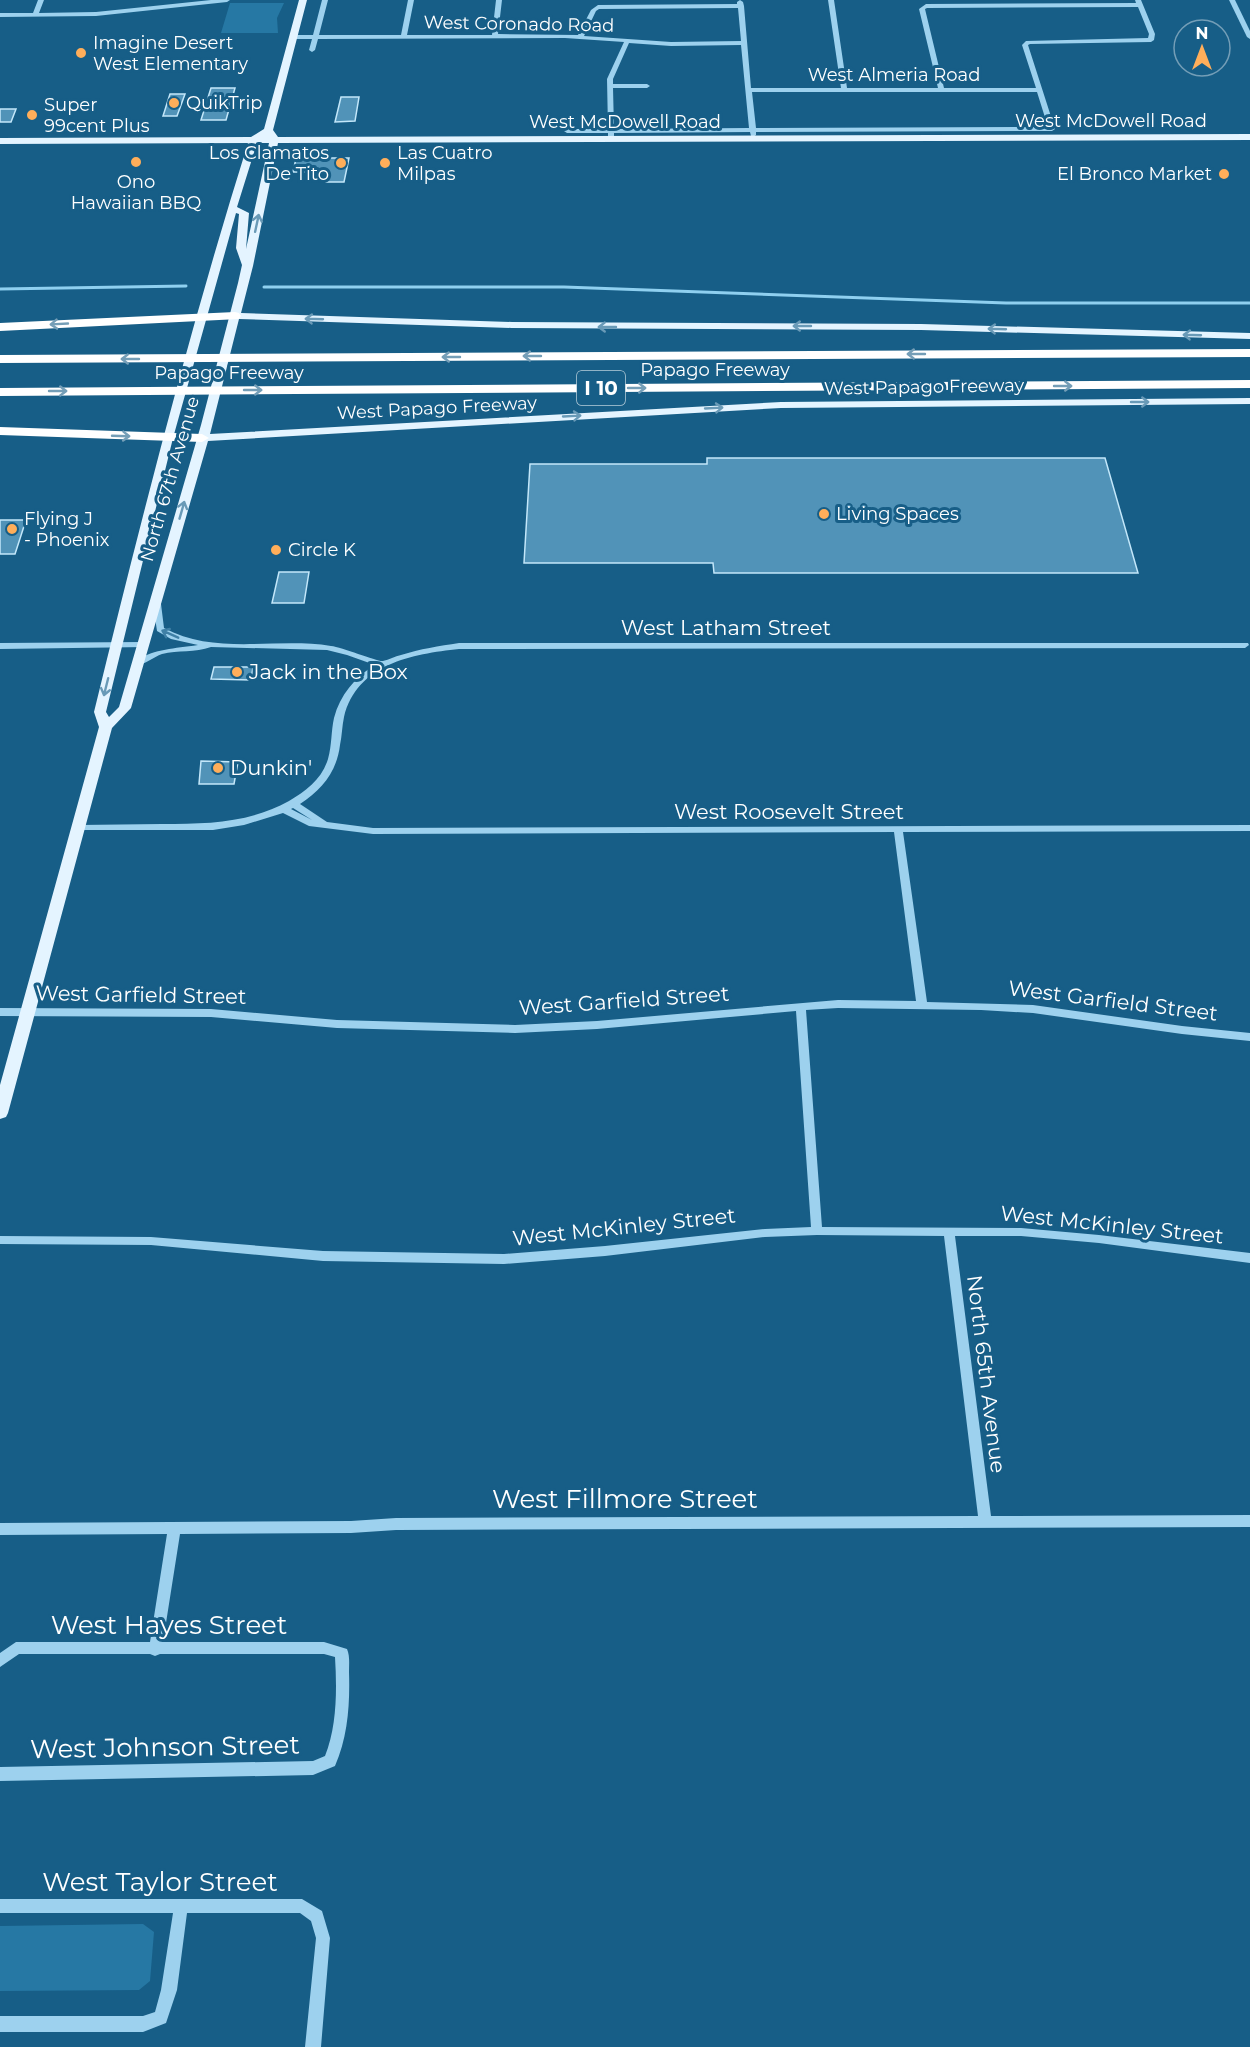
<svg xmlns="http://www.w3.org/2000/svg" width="1250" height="2047" viewBox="0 0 1250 2047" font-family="Montserrat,sans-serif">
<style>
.green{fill:#2678a4}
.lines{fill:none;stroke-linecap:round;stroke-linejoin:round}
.stream{stroke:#8fd0f0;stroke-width:3}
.building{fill:#5193b8;stroke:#c3e7fa;stroke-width:1.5}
.minor{fill:#9dd1ee;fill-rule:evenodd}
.major{fill:#e4f4ff;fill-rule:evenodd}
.highway{fill:#fff;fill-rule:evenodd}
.oneway{stroke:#699ab7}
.oneway2{stroke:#749eb7}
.oneway3{stroke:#3f80a6}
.poi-dot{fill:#ffae5a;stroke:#175e87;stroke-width:2}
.labels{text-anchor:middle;stroke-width:6;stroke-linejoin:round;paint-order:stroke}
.far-street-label{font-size:18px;fill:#fff;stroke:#175e87}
.far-poi-label{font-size:18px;fill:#fff;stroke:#175e87;text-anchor:start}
.shield{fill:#175e87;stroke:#b9cfdb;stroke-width:1.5}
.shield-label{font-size:20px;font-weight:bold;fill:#fff}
.street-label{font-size:21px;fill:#fff;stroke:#175e87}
.poi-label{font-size:21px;fill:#fff;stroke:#175e87;text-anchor:start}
.near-street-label{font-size:26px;fill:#fff;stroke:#175e87}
</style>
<rect width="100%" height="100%" fill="#175e87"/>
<g class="green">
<path d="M 230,3 L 284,3 L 277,18 L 278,33 L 221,33 Z"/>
<path d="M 143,1924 L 154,1932 L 150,1981 L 139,1990 L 0,1991 L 0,1926 Z"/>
</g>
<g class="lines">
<g class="stream">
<path d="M 264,287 L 564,287 L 1006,303 L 1250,303"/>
<path d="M 0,289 L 186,286"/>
</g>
</g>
<g class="building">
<path d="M 211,88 L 235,88 L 226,120 L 201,120 Z"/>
<path d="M 170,94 L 185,94 L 177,116 L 163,116 Z"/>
<path d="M 341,97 L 359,97 L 355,121 L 335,122 Z"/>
<path d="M 0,109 L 16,109 L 11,122 L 0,122 Z"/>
<path d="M 297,154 L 313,154 L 312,158 L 349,158 L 344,182 L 326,182 L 328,172 L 293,172 Z"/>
<path d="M 707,458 L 1105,458 L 1138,573 L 714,573 L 713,563 L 524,563 L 530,464 L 707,464 Z"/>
<path d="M 0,520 L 26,520 L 15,554 L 0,554 Z"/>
<path d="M 279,572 L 309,572 L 304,603 L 272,603 Z"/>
<path d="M 214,667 L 253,667 L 251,680 L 211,679 Z"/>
<path d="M 201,761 L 238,762 L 234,784 L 199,784 Z"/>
</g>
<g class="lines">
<g class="minor">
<path d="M 38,0 L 44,0 L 39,13 L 96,12 L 211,0 L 230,0 L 227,2 L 96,16 L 0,17 L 0,13 L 33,13 Z"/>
<path d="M 322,0 L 328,0 L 319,35 L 401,35 L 408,0 L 414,0 L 407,35 L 492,35 L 496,0 L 502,0 L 498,34 L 578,35 L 591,10 L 598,5 L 737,4 L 737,2 L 740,0 L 743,2 L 744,6 L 751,88 L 841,88 L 828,0 L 834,0 L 847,88 L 938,88 L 919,9 L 926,4 L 1136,3 L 1135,0 L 1141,0 L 1155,34 L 1154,40 L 1151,42 L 1030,44 L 1028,45 L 1055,129 L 1052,131 L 756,132 L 756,135 L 753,137 L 751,136 L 750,132 L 614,133 L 614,136 L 611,138 L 608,136 L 608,133 L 567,133 L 564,131 L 567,129 L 608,129 L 607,79 L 624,42 L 565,38 L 318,39 L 315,50 L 312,52 L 309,50 L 312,39 L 293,39 L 290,37 L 293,35 L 313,35 ZM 1138,7 L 1149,34 L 1148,38 L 1026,41 L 1022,45 L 1036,88 L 944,88 L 925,9 L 927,8 ZM 738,8 L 741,41 L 671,42 L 584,36 L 596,11 L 599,9 ZM 629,43 L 671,46 L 741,45 L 749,128 L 614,129 L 613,88 L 647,88 L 650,86 L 647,84 L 613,84 L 613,79 ZM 752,92 L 1037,92 L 1048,127 L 756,128 Z"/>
<path d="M 1229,0 L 1235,0 L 1250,31 L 1250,39 L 1247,37 Z"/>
<path d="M 157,601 L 161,604 L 164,628 C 215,656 276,637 331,646 C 342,647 378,662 383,661 C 389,660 395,656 401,655 C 420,649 439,646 459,643 L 1248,643 L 1249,645 L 1245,648 L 459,649 C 412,654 357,664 344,717 C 342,726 342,736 340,745 C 337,771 322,790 300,804 L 327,822 L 373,828 L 1250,825 L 1250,831 L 903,832 L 927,1002 L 1033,1005 L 1182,1026 L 1250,1033 L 1250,1041 L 1182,1034 L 1033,1013 L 981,1010 L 838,1008 L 806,1010 L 822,1227 L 1021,1228 L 1099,1235 L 1250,1253 L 1250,1263 L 1099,1243 L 1021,1236 L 955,1236 L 991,1516 L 1250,1515 L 1250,1527 L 396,1530 L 351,1533 L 180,1534 L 163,1642 L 324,1642 L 347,1649 C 350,1656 349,1664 349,1672 C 350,1704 348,1736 335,1766 L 313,1775 L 0,1781 L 0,1767 L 313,1761 L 325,1756 C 337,1726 337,1690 335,1657 L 324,1654 L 160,1654 L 155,1656 L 150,1654 L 19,1654 L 0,1667 L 0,1653 L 16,1642 L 150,1642 L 167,1534 L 0,1535 L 0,1523 L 351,1521 L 396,1518 L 978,1516 L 944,1236 L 817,1235 L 765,1237 L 605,1256 L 504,1264 L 323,1261 L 151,1245 L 0,1244 L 0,1236 L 151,1237 L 323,1251 L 504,1254 L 605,1246 L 765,1229 L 811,1227 L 796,1011 L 597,1029 L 515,1033 L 337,1028 L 211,1017 L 0,1016 L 0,1008 L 211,1009 L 337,1020 L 515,1025 L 597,1021 L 838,1000 L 916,1001 L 894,832 L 373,834 L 309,826 L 283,813 L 244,825 L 213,830 L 76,830 L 74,828 L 76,826 L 79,825 C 107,825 134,824 162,824 C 209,824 249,823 289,801 C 306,791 322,779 328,759 C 332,745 331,731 334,718 C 340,695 355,677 375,665 L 347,655 L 327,650 L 211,647 C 195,653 178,650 162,654 C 153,657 144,666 135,665 L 135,661 C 157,648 173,649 198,645 L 171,639 L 157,631 L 153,604 ZM 293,808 L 312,820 L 291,809 Z"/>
<path d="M 143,642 L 146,643 L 146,647 L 0,649 L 0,643 Z"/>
<path d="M 0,1899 L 302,1899 L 322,1911 L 330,1938 L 321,2047 L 305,2047 L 316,1938 L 311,1921 L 300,1913 L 187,1913 L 177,1990 L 166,2023 L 143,2032 L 0,2032 L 0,2016 L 143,2016 L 155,2012 L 161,1990 L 173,1913 L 0,1913 Z"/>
</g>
<path class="major" d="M 299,0 L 307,0 L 273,130 L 278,137 L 1250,134 L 1250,140 L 278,143 L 253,266 L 241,313 L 512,322 L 921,324 L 1250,333 L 1250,339 L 921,330 L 512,328 L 239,319 L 210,434 L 781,402 L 1250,398 L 1250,404 L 781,408 L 208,441 L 131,708 L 112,728 L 8,1113 L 6,1117 L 0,1119 L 0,1085 L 99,727 L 94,712 C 141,520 189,331 248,143 L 0,144 L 0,138 L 251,137 L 264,129 ZM 257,143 L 269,143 L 246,249 L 249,213 L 237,207 ZM 236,213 L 239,214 L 236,248 L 242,265 L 238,283 L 201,425 L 119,707 L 109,717 L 106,712 L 173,438 Z"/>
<g class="highway">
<path d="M 235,312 L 239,313 L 241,316 L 239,319 L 0,331 L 0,323 Z"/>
<path d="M 1250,349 L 1250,357 L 0,363 L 0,355 Z"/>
<path d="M 1250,380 L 1250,388 L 0,396 L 0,388 Z"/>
<path d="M 0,427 L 202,434 L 209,438 L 202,442 L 0,435 Z"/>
</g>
</g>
<defs><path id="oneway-shaft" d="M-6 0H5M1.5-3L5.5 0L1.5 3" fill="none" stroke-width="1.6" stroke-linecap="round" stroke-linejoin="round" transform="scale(1.5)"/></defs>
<g class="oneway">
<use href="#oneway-shaft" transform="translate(257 223) rotate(-78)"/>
<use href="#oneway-shaft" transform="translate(314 319) rotate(-178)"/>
<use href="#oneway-shaft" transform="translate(802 326) rotate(180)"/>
<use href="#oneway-shaft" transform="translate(607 327) rotate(180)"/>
<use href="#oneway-shaft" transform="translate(997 329) rotate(-178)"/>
<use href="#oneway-shaft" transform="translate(1192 335) rotate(-178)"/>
<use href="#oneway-shaft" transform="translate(1140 402)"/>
<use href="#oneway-shaft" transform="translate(714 408) rotate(-3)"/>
<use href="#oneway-shaft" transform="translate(572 416) rotate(-3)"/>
<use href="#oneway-shaft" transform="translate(182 510) rotate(-74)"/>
<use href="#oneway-shaft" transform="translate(106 687) rotate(104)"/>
</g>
<g class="oneway2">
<use href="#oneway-shaft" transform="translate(59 324) rotate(177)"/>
<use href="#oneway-shaft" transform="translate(916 354) rotate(180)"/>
<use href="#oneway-shaft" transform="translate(532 356) rotate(180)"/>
<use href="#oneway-shaft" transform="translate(451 357) rotate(180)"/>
<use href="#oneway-shaft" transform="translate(130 359) rotate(180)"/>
<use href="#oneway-shaft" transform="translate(1063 386)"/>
<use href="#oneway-shaft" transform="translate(637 388)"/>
<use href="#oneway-shaft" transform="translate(253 390)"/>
<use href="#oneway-shaft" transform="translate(58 391)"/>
<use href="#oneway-shaft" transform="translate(121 436) rotate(2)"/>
</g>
<use class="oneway3" href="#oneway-shaft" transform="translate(170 634) rotate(-156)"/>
<g class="poi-dot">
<circle cx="81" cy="53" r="6"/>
<circle cx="174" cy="103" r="6"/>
<circle cx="32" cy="115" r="6"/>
<circle cx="136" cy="162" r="6"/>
<circle cx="341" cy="163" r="6"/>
<circle cx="385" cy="163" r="6"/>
<circle cx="1224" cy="174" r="6"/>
<circle cx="824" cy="514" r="6"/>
<circle cx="12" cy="529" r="6"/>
<circle cx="276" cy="550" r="6"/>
<circle cx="237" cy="672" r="6"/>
<circle cx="218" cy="768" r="6"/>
</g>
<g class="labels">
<g class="far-street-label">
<text transform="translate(519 24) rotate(1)" y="6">West Coronado Road</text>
<text x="894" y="81">West Almeria Road</text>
<text x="1111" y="127">West McDowell Road</text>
<text x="625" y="128">West McDowell Road</text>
<text x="715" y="376">Papago Freeway</text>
<text x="229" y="379">Papago Freeway</text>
<text transform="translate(924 387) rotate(-1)" y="6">West Papago Freeway</text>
<text transform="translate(437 408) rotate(-3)" y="6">West Papago Freeway</text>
<text transform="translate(170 479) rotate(-74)" y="6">North 67th Avenue</text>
</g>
<g class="far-poi-label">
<text x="93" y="49">Imagine Desert<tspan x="93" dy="21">West Elementary</tspan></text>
<text x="186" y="109">QuikTrip</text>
<text x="44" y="111">Super<tspan x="44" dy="21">99cent Plus</tspan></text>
<text x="329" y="159" text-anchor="end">Los Clamatos<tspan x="329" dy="21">De Tito</tspan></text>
<text x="397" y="159">Las Cuatro<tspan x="397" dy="21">Milpas</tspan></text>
<text x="1212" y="180" text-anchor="end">El Bronco Market</text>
<text x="136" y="188" text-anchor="middle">Ono<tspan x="136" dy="21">Hawaiian BBQ</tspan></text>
<text x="836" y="520">Living Spaces</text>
<text x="24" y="525">Flying J<tspan x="24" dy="21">- Phoenix</tspan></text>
<text x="288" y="556">Circle K</text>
</g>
<rect class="shield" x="577" y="371" width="48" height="34" rx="4.5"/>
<g class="shield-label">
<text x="601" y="395">I 10</text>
</g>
<g class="street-label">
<text x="726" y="635">West Latham Street</text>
<text x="789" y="819">West Roosevelt Street</text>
<text transform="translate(141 995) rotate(1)" y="7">West Garfield Street</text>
<text transform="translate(624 1001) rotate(-4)" y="7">West Garfield Street</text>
<text transform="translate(1113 1001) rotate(7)" y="7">West Garfield Street</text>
<text transform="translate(1112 1225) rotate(6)" y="7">West McKinley Street</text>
<text transform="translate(624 1227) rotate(-6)" y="7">West McKinley Street</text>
<text transform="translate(986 1374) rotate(83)" y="7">North 65th Avenue</text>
</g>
<g class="poi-label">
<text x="249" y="679">Jack in the Box</text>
<text x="230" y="775">Dunkin'</text>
</g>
<g class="near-street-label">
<text x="625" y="1508">West Fillmore Street</text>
<text x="169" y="1634">West Hayes Street</text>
<text transform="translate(165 1747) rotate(-1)" y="9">West Johnson Street</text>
<text x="160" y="1891">West Taylor Street</text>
</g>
</g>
<g transform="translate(1202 48)"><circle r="28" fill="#175e87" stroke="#749eb7" stroke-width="1.5"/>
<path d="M0-4.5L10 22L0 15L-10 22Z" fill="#ffae5a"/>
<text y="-9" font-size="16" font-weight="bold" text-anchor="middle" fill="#ffffff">N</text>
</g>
</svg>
